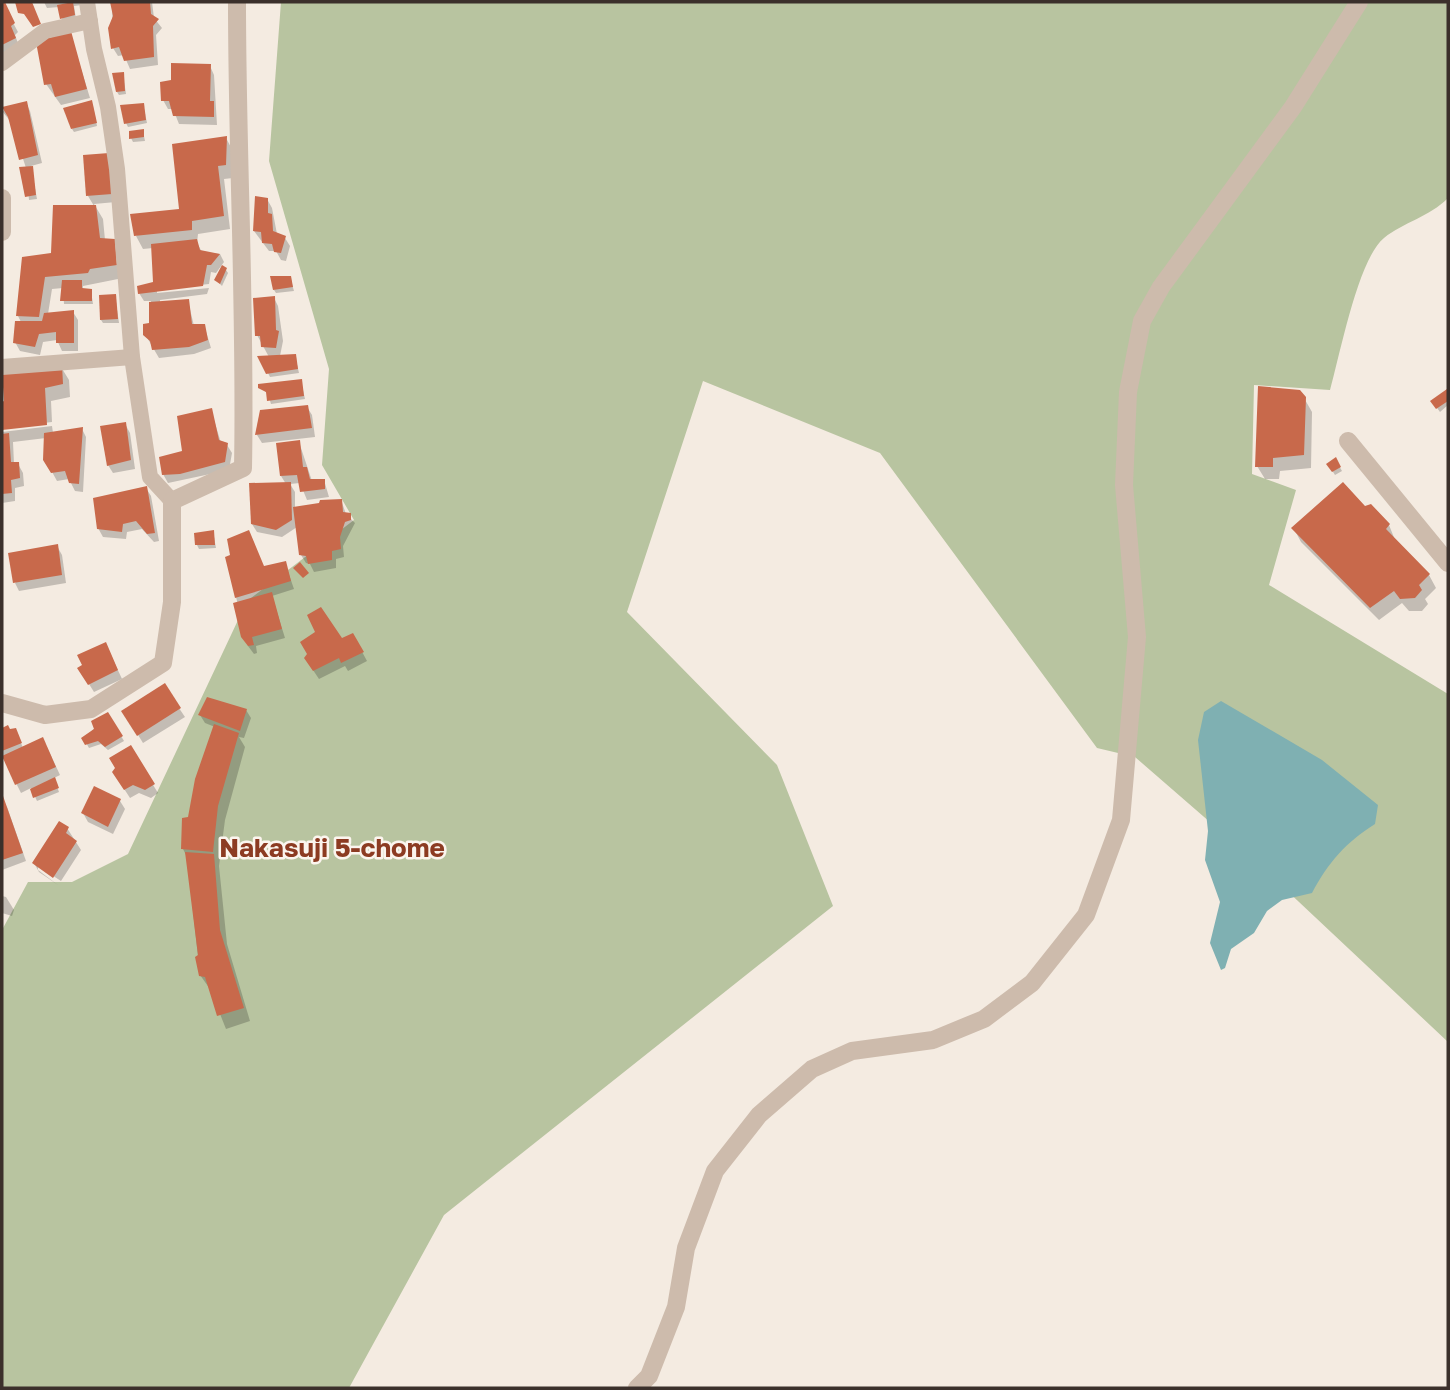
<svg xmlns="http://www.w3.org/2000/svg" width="1450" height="1390" viewBox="0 0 1450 1390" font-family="'Golos Text',sans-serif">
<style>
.green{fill:#b8c4a0}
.water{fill:#7fb0b2}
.shadow{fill:#0003}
.building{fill:#c8694b}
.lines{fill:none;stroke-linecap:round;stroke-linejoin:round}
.lane{stroke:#cdbbac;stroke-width:16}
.street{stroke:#cdbbac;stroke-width:18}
.labels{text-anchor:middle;stroke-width:5;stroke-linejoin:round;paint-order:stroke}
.neighbourhood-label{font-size:26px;font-weight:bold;fill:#8c3b22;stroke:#fbf5ee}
</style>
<rect width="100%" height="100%" fill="#f4ebe1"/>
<path class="green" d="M 281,2 L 1448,2 L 1448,198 C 1429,217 1404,222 1384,238 C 1358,259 1340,355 1330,390 L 1254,385 L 1252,474 L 1296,490 L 1269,585 L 1448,694 L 1448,1042 L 1264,869 L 1135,757 L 1097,748 L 880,453 L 703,381 L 627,612 L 777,765 L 833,906 L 444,1215 L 349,1388 L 2,1388 L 2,930 L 28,882 L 72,882 L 128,854 L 247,601 L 354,520 L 322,465 L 329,369 L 269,161 Z"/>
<path class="water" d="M 1221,701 L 1322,760 L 1378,805 L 1375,824 C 1346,842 1328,863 1312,893 L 1282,900 L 1267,911 L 1254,933 L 1231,949 L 1225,968 L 1221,970 L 1210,943 L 1220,902 L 1205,860 L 1208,831 L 1198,740 L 1204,712 Z"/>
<g class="shadow">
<path d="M 2,2 L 18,32 L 15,35 L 19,46 L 2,55 Z"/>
<path d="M 44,2 L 82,2 L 82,5 L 74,6 L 76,19 L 63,21 L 59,7 L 47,8 Z"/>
<path d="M 112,2 L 152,2 L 154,18 L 162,28 L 156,35 L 158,65 L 130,69 L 124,55 L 118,56 L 113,48 Z"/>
<path d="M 70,33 L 90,98 L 61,105 L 46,84 Z"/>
<path d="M 210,66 L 214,75 L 217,125 L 179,124 L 173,109 L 168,109 L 163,100 Z"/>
<path d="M 123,74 L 126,94 L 119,95 L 117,92 Z"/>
<path d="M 26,103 L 30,111 L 42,163 L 31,166 L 37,199 L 29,200 L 26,168 L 11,122 L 2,111 Z"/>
<path d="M 143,104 L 147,123 L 128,127 L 126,123 Z"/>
<path d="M 93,106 L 97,126 L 74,132 L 72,129 Z"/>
<path d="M 143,131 L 145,141 L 133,142 L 131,138 Z"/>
<path d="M 226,138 L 233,151 L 233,178 L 224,179 L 230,229 L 198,234 L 197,243 L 202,252 L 220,254 L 224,262 L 216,273 L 211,272 L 209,284 L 157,290 L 157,293 L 209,288 L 207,294 L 160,300 L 160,303 L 188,301 L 194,326 L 204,325 L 211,348 L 194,354 L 159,358 L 145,334 L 150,325 L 151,301 L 144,301 L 139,293 L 155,283 L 153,248 L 143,249 L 136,236 L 181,210 Z"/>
<path d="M 108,155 L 116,202 L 94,204 L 103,219 L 105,240 L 123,278 L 83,286 L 83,290 L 91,291 L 93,304 L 64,304 L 63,288 L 52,289 L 48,314 L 73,312 L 78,320 L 78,351 L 62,351 L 57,340 L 43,342 L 40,355 L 20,351 L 15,342 L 21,322 L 18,316 L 53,255 L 94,206 L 88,196 Z"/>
<path d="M 267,199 L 272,208 L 277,234 L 285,238 L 290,246 L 286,261 L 281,260 L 276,251 L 269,251 L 254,231 Z"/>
<path d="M 226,270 L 228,273 L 222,286 L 216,280 Z"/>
<path d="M 290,277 L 294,291 L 276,293 L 274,290 Z"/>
<path d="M 115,296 L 119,323 L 103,323 L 101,320 Z"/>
<path d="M 274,298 L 278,306 L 283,341 L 280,356 L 295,356 L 299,373 L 270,377 L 260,357 L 269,357 L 257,335 Z"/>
<path d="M 61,367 L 69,380 L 70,397 L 51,401 L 52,422 L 2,428 L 2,403 Z"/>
<path d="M 301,381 L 305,399 L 271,404 L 268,394 L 260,387 Z"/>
<path d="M 1446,391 L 1448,405 L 1440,412 L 1432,401 Z"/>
<path d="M 1304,398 L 1312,412 L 1311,468 L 1280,471 L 1279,479 L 1265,479 L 1257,466 Z"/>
<path d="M 307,407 L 312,415 L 315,437 L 262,443 L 257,435 L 262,411 Z"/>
<path d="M 211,410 L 221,443 L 227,445 L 232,453 L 229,470 L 168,483 L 163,474 L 184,452 Z"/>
<path d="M 125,424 L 130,433 L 135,469 L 113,473 L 108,465 Z"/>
<path d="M 52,426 L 53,433 L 82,429 L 86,437 L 83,492 L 75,491 L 69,479 L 57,481 L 45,459 L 46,438 L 13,442 L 14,464 L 18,464 L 23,473 L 24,486 L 15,488 L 15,501 L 2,503 L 2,432 Z"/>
<path d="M 299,442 L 312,481 L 324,480 L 329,497 L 307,500 L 300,483 L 290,484 L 295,492 L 295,509 L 341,500 L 346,514 L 355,523 L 343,546 L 344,557 L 336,559 L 336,568 L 314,572 L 310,564 L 306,563 L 301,555 L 297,527 L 282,537 L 257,532 L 252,524 L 286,484 L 281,476 Z"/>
<path d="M 1335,459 L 1342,471 L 1335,475 L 1328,464 Z"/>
<path d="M 146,488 L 151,496 L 159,541 L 154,542 L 142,529 L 127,532 L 126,539 L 103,537 L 98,528 Z"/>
<path d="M 1364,508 L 1389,525 L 1395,540 L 1429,575 L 1436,588 L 1425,599 L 1428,604 L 1422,611 L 1409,611 L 1402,603 L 1379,620 L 1301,542 L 1294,529 Z"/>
<path d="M 213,532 L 216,548 L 199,549 L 197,545 Z"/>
<path d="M 57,546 L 62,555 L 66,583 L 19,591 L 15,583 Z"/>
<path d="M 285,563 L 294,589 L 272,596 L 285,638 L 256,646 L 257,653 L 254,654 L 248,646 L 236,597 L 264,568 Z"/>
<path d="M 353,635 L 367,661 L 348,671 L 345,666 L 319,679 L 311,667 L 342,641 Z"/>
<path d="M 110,653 L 122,679 L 94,692 L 79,668 Z"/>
<path d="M 164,686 L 185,717 L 143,743 L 124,712 Z"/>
<path d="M 246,710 L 251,718 L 244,738 L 239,737 L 245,747 L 225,820 L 219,866 L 227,944 L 250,1021 L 226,1029 L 210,989 L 200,975 L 187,857 L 183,849 L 215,727 L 205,723 L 200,715 Z"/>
<path d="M 108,714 L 124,741 L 108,750 L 101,744 L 89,748 L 84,739 Z"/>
<path d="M 7,728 L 17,733 L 23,748 L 47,747 L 60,775 L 54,778 L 59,792 L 37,801 L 31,788 L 21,793 L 2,755 L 2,729 Z"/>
<path d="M 130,747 L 158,793 L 151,798 L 139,793 L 130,798 L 119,781 Z"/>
<path d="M 2,799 L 7,807 L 26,861 L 2,870 Z"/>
<path d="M 120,801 L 125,809 L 113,834 L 88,822 L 83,813 Z"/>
<path d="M 67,828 L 81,850 L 61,881 L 38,866 L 38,870 L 58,885 L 39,872 L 34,863 Z"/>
<path d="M 2,896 L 6,897 L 14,910 L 12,916 L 2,913 Z"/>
</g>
<g class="building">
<path d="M 2,2 L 5,2 L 15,23 L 11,26 L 16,38 L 2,45 Z"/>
<path d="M 15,2 L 32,2 L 41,24 L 33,27 L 24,14 L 18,13 Z"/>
<path d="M 73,2 L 75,15 L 60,19 L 57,5 Z"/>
<path d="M 110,2 L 150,2 L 151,14 L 159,19 L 153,26 L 154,57 L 124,61 L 119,47 L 111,49 L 108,28 L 113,16 Z"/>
<path d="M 71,31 L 87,89 L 55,97 L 51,84 L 44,85 L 36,42 Z"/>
<path d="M 171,63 L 211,64 L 210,101 L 214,101 L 214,117 L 173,116 L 169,101 L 161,101 L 160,82 L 171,80 Z"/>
<path d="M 124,72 L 125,91 L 116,92 L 112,73 Z"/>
<path d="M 92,100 L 97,123 L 71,129 L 63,108 Z"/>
<path d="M 27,101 L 38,155 L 19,160 L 8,117 L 2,107 Z"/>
<path d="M 144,103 L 146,120 L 124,124 L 120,105 Z"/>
<path d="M 144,129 L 144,137 L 129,139 L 129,131 Z"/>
<path d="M 227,136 L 226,165 L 218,166 L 224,216 L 192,221 L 192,230 L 134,236 L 130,214 L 179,209 L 172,144 Z"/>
<path d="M 109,153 L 112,194 L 86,196 L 83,155 Z"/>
<path d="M 33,166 L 36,195 L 25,197 L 19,167 Z"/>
<path d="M 255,196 L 268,198 L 268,213 L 272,214 L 273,231 L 286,236 L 281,253 L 274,252 L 272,244 L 262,243 L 261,232 L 253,231 Z"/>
<path d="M 53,205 L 96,205 L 100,238 L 115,239 L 117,265 L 90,269 L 88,273 L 45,277 L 39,317 L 16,316 L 22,257 L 51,253 Z"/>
<path d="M 197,239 L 200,250 L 220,254 L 211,265 L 207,265 L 203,286 L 138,294 L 137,286 L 153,282 L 151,244 Z"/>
<path d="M 222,265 L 227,268 L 220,284 L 214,280 Z"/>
<path d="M 270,276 L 291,276 L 293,287 L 273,290 Z"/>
<path d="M 62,280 L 82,280 L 82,288 L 92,289 L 92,301 L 60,301 Z"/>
<path d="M 116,294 L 118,319 L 100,320 L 99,295 Z"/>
<path d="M 275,296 L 276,330 L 279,331 L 276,348 L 261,347 L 260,336 L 255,336 L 253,298 Z"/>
<path d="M 189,299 L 192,324 L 205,324 L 208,340 L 189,347 L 152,350 L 150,341 L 143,335 L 143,324 L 149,323 L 149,302 Z"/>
<path d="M 74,310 L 74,343 L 56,343 L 56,332 L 39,334 L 35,347 L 13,343 L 15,321 L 42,321 L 44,313 Z"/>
<path d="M 296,354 L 298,369 L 266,374 L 257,356 Z"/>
<path d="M 62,365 L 63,384 L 45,388 L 47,425 L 2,430 L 2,402 L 4,401 L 2,373 Z"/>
<path d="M 302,379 L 304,396 L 267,401 L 266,392 L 258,388 L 258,384 Z"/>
<path d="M 1258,386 L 1300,390 L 1306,397 L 1304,455 L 1273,458 L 1273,467 L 1255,467 Z"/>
<path d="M 1447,389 L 1448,401 L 1436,409 L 1430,401 Z"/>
<path d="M 308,405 L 312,428 L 255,435 L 260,410 Z"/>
<path d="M 212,408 L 219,440 L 228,443 L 225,462 L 180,474 L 162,475 L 159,457 L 182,451 L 177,416 Z"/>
<path d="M 126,422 L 131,460 L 107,466 L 100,426 Z"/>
<path d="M 83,427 L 79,484 L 69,483 L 65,471 L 51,473 L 43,460 L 44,433 Z"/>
<path d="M 9,433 L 11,462 L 19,462 L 20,478 L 11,480 L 12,493 L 2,494 L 2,434 Z"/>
<path d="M 300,440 L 303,467 L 307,467 L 310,479 L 325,479 L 325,489 L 300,492 L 297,475 L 280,476 L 276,443 Z"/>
<path d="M 1336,457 L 1341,467 L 1332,472 L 1326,464 Z"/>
<path d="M 291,482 L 292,520 L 276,530 L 251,524 L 249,483 Z"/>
<path d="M 1343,482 L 1365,506 L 1371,504 L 1390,524 L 1386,529 L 1430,574 L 1419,585 L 1422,590 L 1415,598 L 1400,599 L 1394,591 L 1370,608 L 1291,528 Z"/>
<path d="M 147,486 L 155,533 L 147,534 L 136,521 L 123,524 L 122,532 L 97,529 L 93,498 Z"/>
<path d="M 342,499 L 343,512 L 351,513 L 351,520 L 345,522 L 340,537 L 341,549 L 332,551 L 332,560 L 308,564 L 306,556 L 299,555 L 293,507 L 319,503 L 320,500 Z"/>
<path d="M 214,530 L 215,545 L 195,545 L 194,533 Z"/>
<path d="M 249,530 L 264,566 L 286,561 L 291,581 L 235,598 L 225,557 L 230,555 L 227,539 Z"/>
<path d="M 58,544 L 62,575 L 13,583 L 8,553 Z"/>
<path d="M 300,562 L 309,573 L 303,578 L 293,568 Z"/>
<path d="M 272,592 L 282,629 L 252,637 L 254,645 L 248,646 L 241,637 L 233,603 Z"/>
<path d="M 321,607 L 342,638 L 353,633 L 364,652 L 341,663 L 339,658 L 313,671 L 304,658 L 307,654 L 300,642 L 315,632 L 307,615 Z"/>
<path d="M 106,642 L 118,670 L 88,685 L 77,668 L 82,665 L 77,655 Z"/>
<path d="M 165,683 L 181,708 L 137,736 L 121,711 Z"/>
<path d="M 207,697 L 247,709 L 240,731 L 198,715 Z"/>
<path d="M 108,712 L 123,736 L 105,747 L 98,741 L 85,745 L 81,738 L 94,729 L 91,721 Z"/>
<path d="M 214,724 L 239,733 L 218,806 L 213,852 L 181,849 L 182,818 L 188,817 L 195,779 Z"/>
<path d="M 8,725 L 10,729 L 16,728 L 22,743 L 2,751 L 2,728 Z"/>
<path d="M 43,737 L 56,767 L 15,785 L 2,756 Z"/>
<path d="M 131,745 L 155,784 L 145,790 L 133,785 L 124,790 L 112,772 L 115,768 L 109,758 Z"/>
<path d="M 55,777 L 59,788 L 33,798 L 30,789 Z"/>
<path d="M 94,786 L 121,799 L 108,827 L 81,813 Z"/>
<path d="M 2,793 L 23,853 L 2,860 Z"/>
<path d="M 59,821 L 69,827 L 66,833 L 77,841 L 53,878 L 32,863 Z"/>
<path d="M 185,852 L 214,854 L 220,930 L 244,1008 L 217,1016 L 205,977 L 199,976 L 195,957 L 198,955 Z"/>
</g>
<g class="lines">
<g class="lane">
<path d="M 87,2 L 94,49 L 108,107 L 117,169 L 132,357 L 150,477 L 172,501"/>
<path d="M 2,63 L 45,31 L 90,21"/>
<path d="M 2,367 L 132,357"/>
</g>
<g class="street">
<path d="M 2,198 L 2,232"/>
<path d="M 1348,441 L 1448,563"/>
<path d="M 2,703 L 45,715 L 91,709 L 163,663 L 172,602 L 172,501 L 243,468 C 246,312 237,157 237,2"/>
<path d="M 637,1388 L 649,1376 L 676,1307 L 686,1248 L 715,1171 L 759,1115 L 812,1069 L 852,1051 L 933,1040 L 984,1019 L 1032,983 L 1086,915 L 1121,820 L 1137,637 L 1124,485 L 1128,392 L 1142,321 L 1161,287 L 1293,107 L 1359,2"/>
</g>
</g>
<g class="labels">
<g class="neighbourhood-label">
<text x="332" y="857">Nakasuji 5-chome</text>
</g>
</g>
<rect width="1450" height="1390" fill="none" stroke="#3b302b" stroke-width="7"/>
</svg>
